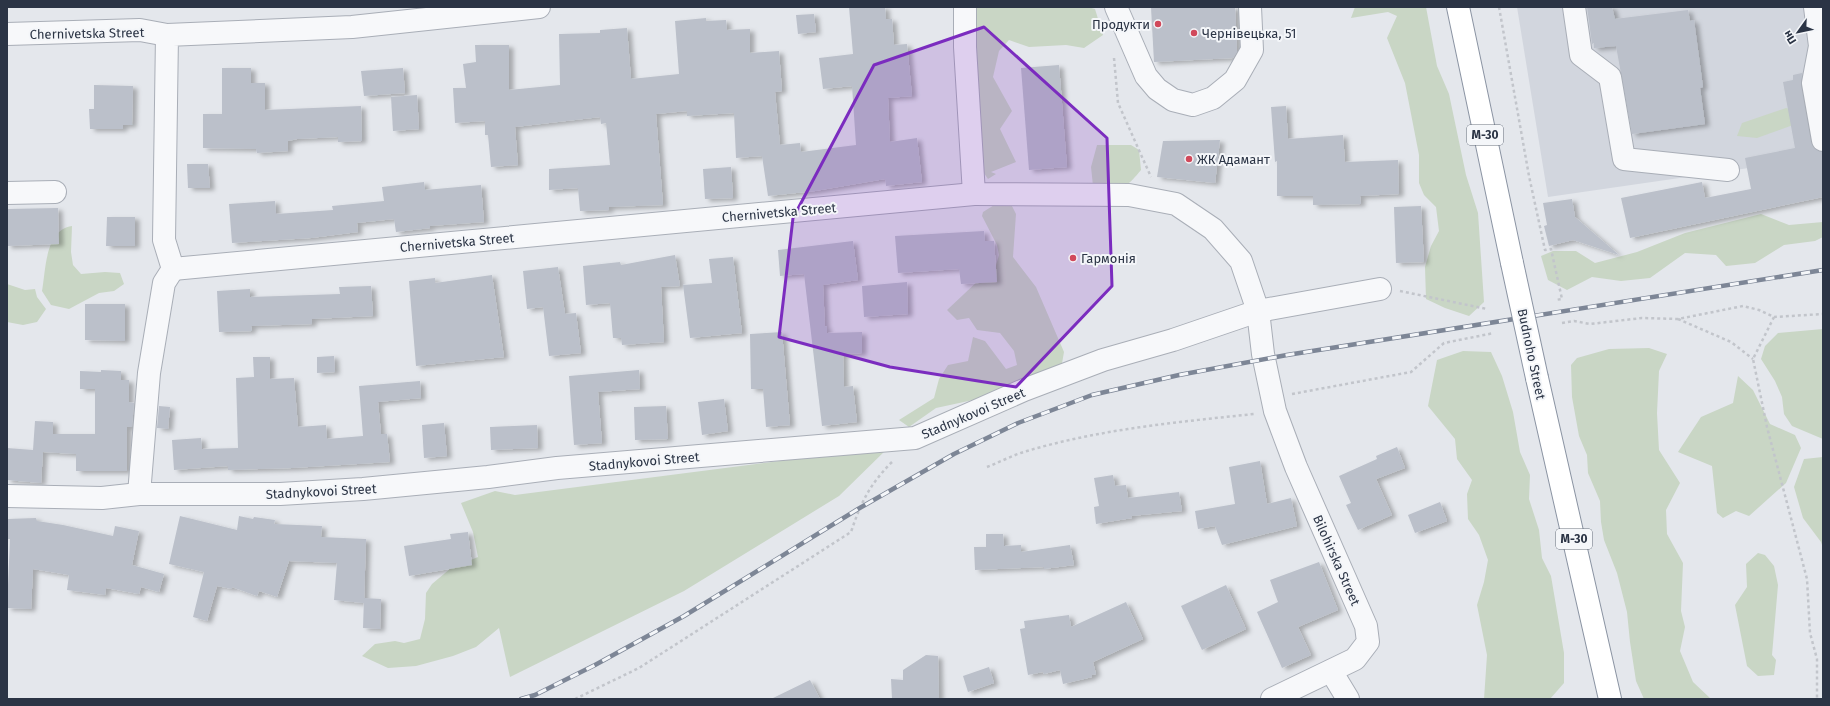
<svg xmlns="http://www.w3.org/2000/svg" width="1830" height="706" viewBox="0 0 1830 706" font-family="'Fira Sans',sans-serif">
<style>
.built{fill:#d2d6de}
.green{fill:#c9d6c5}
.building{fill:#bbc0ca;filter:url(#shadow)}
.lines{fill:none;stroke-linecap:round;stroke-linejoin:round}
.minor-casing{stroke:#a9aeb7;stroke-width:24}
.highway-casing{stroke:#8b94a3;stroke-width:24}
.path{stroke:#c2c5cb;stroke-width:2.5;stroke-dasharray:3 3;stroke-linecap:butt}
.minor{stroke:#f7f8fa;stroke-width:22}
.highway{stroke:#fff;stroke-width:22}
.rail-casing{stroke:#7d8696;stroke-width:4.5}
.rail{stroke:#f4f6f9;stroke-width:3;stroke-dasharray:9;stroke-linecap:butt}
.highway-bridge-casing{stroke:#8b94a3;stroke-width:24;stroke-linecap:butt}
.highway-bridge{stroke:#fff;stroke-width:22}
.marked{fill:#7b2cbf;fill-opacity:0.2;stroke:#7b2cbf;stroke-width:3;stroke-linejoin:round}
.poi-dot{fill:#d1495b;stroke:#f4f6f9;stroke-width:1.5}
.labels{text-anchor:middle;stroke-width:4;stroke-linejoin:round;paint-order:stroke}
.shield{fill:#f4f6f9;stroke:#676e7b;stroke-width:1}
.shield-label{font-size:12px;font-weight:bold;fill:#2b3445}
.poi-label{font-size:13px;fill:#2b3445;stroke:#f4f6f9;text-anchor:start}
.street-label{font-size:13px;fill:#2b3445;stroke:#f4f6f9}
</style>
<defs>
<filter id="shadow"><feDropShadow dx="4.5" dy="2.5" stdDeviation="2" flood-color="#0004"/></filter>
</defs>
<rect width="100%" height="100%" fill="#e4e7ec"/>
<path class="built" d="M 1517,7 L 1810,7 L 1823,15 L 1823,173 L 1790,162 L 1548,197 Z"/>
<g class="green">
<path d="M 975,7 L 1088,7 L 1095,9 L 1103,35 L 1084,48 L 1066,45 L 1029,47 L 1009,40 L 999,51 L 993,77 L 1012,111 L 1000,129 L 1016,162 L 991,172 L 996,174 L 988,179 L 977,163 Z"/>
<path d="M 1355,7 L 1426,7 L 1437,66 L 1449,94 L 1466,175 L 1478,213 L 1484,302 L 1469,316 L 1445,308 L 1426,299 L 1425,267 L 1431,246 L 1439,231 L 1436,207 L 1424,195 L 1419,183 L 1419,155 L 1405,83 L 1387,38 L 1397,16 L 1388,12 L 1351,18 Z"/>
<path d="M 1786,108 L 1790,109 L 1793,125 L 1757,138 L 1737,136 L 1742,123 Z"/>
<path d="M 1097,145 L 1131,145 L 1139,150 L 1141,170 C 1123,192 1120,190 1093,186 L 1091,167 Z"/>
<path d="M 999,202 L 1012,206 L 1016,214 L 1013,257 L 1036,287 L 1064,352 L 1061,369 L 1015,391 L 936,408 L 909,427 L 899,420 L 934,398 L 939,379 L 948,365 L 968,361 L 973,337 L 985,341 L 1006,369 L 1017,365 L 1014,351 L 1000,333 L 977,330 L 969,318 L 957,320 L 947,310 L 981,278 L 994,272 L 999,255 L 997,245 L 982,216 L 983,212 Z"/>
<path d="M 1761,214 L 1789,225 L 1823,222 L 1823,237 L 1815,241 L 1784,245 L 1755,263 L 1726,266 L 1716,255 L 1685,253 L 1650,278 L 1621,281 L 1592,277 L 1567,290 L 1548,280 L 1541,256 L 1553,251 L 1576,251 L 1595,263 L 1637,252 L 1685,233 Z"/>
<path d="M 72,226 L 71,252 L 73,265 L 81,274 L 105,272 L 120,273 L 124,284 L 114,291 L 99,293 L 69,309 L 51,305 L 42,291 C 46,269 45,230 72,226 Z"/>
<path d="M 7,284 L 25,290 L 35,289 L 37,297 L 46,309 L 37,322 L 23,325 L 7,322 Z"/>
<path d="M 1823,329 L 1823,439 L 1792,426 L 1784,414 L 1782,397 L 1775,381 L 1761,359 L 1765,346 L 1778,333 Z"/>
<path d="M 1649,348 L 1667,354 L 1659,371 L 1657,413 L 1659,450 L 1680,483 L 1666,510 L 1667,534 L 1683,563 L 1681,611 L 1685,627 L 1680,651 L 1693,682 L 1711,699 L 1644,699 L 1636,681 L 1630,642 L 1627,612 L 1617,573 L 1604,540 L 1601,522 L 1600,501 L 1588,473 L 1587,455 L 1579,436 L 1572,397 L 1571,365 L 1577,358 L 1609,349 Z"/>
<path d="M 1463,351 L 1491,352 L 1502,376 L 1513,412 L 1520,452 L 1530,475 L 1529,499 L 1539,530 L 1542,558 L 1551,576 L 1564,653 L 1564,683 L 1550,699 L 1484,699 L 1487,655 L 1477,605 L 1484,582 L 1488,560 L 1479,535 L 1468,519 L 1467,494 L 1472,480 L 1457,459 L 1455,439 L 1428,406 L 1437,360 Z"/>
<path d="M 1738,376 L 1753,390 L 1770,424 L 1795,435 L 1801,448 L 1786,483 L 1749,516 L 1736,511 L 1723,518 L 1717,513 L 1712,466 L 1678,452 L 1701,417 L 1733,403 Z"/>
<path d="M 889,447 L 839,496 L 684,591 L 510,677 L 499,628 L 476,647 L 453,656 L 416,666 L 388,668 L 362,656 L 375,644 L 395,641 L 404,643 L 420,639 L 425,619 L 426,593 L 432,584 L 451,568 L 478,557 L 473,532 L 461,503 L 495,491 L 515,495 Z"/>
<path d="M 1823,457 L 1823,548 L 1821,542 L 1803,518 L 1794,487 L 1804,459 Z"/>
<path d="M 1758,553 L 1765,555 L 1774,566 L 1778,585 L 1772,655 L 1776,660 L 1774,675 L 1758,676 L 1747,666 L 1735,605 L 1747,587 L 1746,564 Z"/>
</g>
<g class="building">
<path d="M 849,7 L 885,7 L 886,19 L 892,19 L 894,45 L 907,44 L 912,96 L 888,98 L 890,142 L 917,138 L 922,182 L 886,186 L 885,179 L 815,191 L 768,196 L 762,156 L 736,158 L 734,113 L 687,116 L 687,111 L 656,114 L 663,205 L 609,207 L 609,210 L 580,211 L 578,188 L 549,190 L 549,169 L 610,165 L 606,123 L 601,124 L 600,117 L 515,127 L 518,165 L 491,167 L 488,135 L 485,135 L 485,121 L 455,123 L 453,88 L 466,88 L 463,64 L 476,62 L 475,45 L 509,45 L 509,90 L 560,85 L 559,34 L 600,33 L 600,30 L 627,28 L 631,79 L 679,74 L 675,21 L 706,18 L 706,21 L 726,20 L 727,30 L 750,29 L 750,53 L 779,51 L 782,91 L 775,92 L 780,145 L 800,143 L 801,152 L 856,145 L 852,86 L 823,89 L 819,58 L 853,54 Z"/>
<path d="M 1151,7 L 1235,7 L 1237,52 L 1233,58 L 1154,62 Z"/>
<path d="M 1587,7 L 1612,7 L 1615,19 L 1688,10 L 1690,21 L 1694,20 L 1703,87 L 1700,88 L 1705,124 L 1632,134 L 1616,46 L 1594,48 L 1594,43 L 1592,44 Z"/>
<path d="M 814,14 L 816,32 L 798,34 L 796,15 Z"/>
<path d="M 1059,65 L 1067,167 L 1029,170 L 1021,68 Z"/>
<path d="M 222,68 L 251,68 L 251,83 L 265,83 L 265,110 L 361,106 L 362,141 L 338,142 L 338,137 L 297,139 L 288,141 L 288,151 L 257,153 L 256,149 L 203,148 L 203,114 L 222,114 Z"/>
<path d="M 403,68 L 405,93 L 364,96 L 361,71 Z"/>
<path d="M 1802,73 L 1801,85 L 1811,142 L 1814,148 L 1823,152 L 1823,197 L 1630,238 L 1621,198 L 1702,182 L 1705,198 L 1751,189 L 1745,158 L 1795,148 L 1783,82 L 1793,80 L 1793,75 Z"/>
<path d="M 94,85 L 133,86 L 132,125 L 123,125 L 123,129 L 90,129 L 89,109 L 94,109 Z"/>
<path d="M 417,95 L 419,129 L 393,131 L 391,97 Z"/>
<path d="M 1286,106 L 1288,139 L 1343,135 L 1345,162 L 1398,160 L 1399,194 L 1360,196 L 1361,204 L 1313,205 L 1313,196 L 1277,196 L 1277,161 L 1275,162 L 1271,107 Z"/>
<path d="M 1220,140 L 1215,183 L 1157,177 L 1163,141 Z"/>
<path d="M 187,164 L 208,164 L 210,188 L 188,188 Z"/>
<path d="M 731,167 L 733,198 L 705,199 L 703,169 Z"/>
<path d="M 424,182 L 425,190 L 481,185 L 484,222 L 430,226 L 430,228 L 396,232 L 394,219 L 357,223 L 358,232 L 311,238 L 232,243 L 229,204 L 275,201 L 276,214 L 333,210 L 332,206 L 384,201 L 382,187 Z"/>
<path d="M 1572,199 L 1575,217 L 1619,255 L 1573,240 L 1549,246 L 1544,226 L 1547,225 L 1543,203 Z"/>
<path d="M 1421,206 L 1424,262 L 1396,263 L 1394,207 Z"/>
<path d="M 58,208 L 59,244 L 7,246 L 7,209 Z"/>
<path d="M 107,217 L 135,217 L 135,246 L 106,246 Z"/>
<path d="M 984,231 L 985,241 L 994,241 L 997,282 L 961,284 L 959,269 L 898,273 L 895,236 Z"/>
<path d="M 853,241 L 858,280 L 823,285 L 825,327 L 827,326 L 827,333 L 862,332 L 862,353 L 843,354 L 844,387 L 853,386 L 857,422 L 822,426 L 804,274 L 780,276 L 778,250 Z"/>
<path d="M 675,255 L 680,286 L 661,287 L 664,342 L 622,345 L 621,338 L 613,338 L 610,303 L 586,305 L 583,266 L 620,262 L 621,265 Z"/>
<path d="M 733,257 L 742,333 L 690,338 L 683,285 L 712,283 L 709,259 Z"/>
<path d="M 558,267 L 565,314 L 576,313 L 581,353 L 549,356 L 543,307 L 527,309 L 523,271 Z"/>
<path d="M 492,275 L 504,357 L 416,366 L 409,281 L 435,278 L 435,283 Z"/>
<path d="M 907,282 L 908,314 L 864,317 L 862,286 Z"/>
<path d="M 371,286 L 373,316 L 312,319 L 312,324 L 251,326 L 252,331 L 219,332 L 217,291 L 250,289 L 250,297 L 340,294 L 339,287 Z"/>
<path d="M 85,304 L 125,304 L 125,341 L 85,340 Z"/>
<path d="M 782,332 L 790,425 L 766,427 L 763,389 L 751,389 L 750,334 Z"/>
<path d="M 334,356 L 335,372 L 317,373 L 317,357 Z"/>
<path d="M 253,357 L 270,357 L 270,379 L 294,378 L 298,427 L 326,425 L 327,439 L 363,436 L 359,386 L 420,381 L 421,398 L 378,402 L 381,434 L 387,434 L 390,462 L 292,468 L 228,470 L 228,466 L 174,470 L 172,440 L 201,438 L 202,449 L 238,448 L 236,378 L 254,377 Z"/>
<path d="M 101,370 L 121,371 L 121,380 L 129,380 L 129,402 L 134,403 L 132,427 L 127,427 L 127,471 L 76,471 L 76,454 L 43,452 L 41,483 L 7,480 L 7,448 L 33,450 L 35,421 L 53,422 L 53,434 L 95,434 L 95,389 L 80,389 L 80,371 L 101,372 Z"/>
<path d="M 639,370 L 640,389 L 598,392 L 602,443 L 574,445 L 569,376 Z"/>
<path d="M 724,399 L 728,431 L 702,435 L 698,402 Z"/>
<path d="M 159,406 L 170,407 L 168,429 L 157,428 Z"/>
<path d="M 666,406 L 668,439 L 635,440 L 634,407 Z"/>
<path d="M 444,423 L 447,456 L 424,458 L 422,425 Z"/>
<path d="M 537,425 L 538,448 L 491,450 L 490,427 Z"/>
<path d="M 1397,447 L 1405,468 L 1376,479 L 1392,515 L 1358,530 L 1346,505 L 1351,503 L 1339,476 L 1377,459 L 1376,456 Z"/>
<path d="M 1260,461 L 1267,504 L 1291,498 L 1297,526 L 1222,545 L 1215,526 L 1198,529 L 1195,511 L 1235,504 L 1229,467 Z"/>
<path d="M 1113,475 L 1115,486 L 1126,485 L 1128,498 L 1179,492 L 1182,511 L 1131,516 L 1132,518 L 1096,524 L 1094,507 L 1099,506 L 1094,478 Z"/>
<path d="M 1440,502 L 1447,521 L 1415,533 L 1408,515 Z"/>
<path d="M 180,516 L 237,530 L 239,516 L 253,519 L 254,517 L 275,520 L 274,524 L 322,526 L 321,537 L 366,539 L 364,603 L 334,600 L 337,563 L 289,561 L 277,597 L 259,591 L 257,596 L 232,587 L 232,589 L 217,586 L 207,621 L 193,617 L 204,572 L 169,564 Z"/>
<path d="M 36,518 L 37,521 L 63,525 L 113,536 L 115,526 L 139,531 L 132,565 L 164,574 L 159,592 L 141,587 L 139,594 L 106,588 L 105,595 L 67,590 L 69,575 L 33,569 L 31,609 L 7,608 L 10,539 L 7,539 L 7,519 Z"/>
<path d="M 468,532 L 472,565 L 409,576 L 404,546 L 451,539 L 450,534 Z"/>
<path d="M 986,534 L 1003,534 L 1004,546 L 1021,545 L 1021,552 L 1070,545 L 1074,565 L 1044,569 L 1044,567 L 975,570 L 974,547 L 986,547 Z"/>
<path d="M 1319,562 L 1338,610 L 1298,627 L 1311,655 L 1282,668 L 1257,612 L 1278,602 L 1270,580 Z"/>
<path d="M 1226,585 L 1246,629 L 1202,650 L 1181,606 Z"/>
<path d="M 364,598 L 381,599 L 380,629 L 363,628 Z"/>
<path d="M 1126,602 L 1143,639 L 1093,662 L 1096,674 L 1092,675 L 1092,677 L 1063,684 L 1060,670 L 1044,674 L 1043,672 L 1028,675 L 1020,629 L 1025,628 L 1024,621 L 1069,615 L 1071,627 Z"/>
<path d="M 926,655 L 938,656 L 939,699 L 892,699 L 891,679 L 903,680 L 903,670 Z"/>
<path d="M 989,667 L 994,683 L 968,692 L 963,676 Z"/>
<path d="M 810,680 L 820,699 L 771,699 Z"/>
</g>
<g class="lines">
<defs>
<g id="minor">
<path d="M 539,7 L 352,27 L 167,35 L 164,240 L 173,269 L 974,194"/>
<path d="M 965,7 L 965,47 L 974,194 L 1129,195 L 1176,204 L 1213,229 L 1241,261 L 1258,311 L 1263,354 L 1275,411 L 1296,467 L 1366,626 L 1368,642 L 1355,659 L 1272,699"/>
<path d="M 1116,7 L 1146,76 L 1157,89 L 1173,100 L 1193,105 L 1213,98 L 1235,80 L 1252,50 L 1250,7"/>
<path d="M 1574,7 L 1581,55 L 1610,77 L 1624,159 L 1728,170"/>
<path d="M 1815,7 L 1820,46 L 1813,83 L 1823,140"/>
<path d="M 7,34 L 140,30 L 167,35"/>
<path d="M 7,193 L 55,192"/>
<path d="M 139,494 L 149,373 L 164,283 L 173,269"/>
<path d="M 7,496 L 102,498 L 139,494 L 280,494 L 363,489 L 488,477 L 557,468 L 915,438 L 1024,390 L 1103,360 L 1173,340 L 1258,311 L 1380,289"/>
<path d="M 1331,671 L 1348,699"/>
</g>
<g id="highway">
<path d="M 1458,7 L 1512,263"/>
<path d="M 1537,378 L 1610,699"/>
</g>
</defs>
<use href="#minor" class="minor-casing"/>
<use href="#highway" class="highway-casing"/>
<g class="path">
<path d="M 1499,7 L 1529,176 L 1545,250 L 1551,249 L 1562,299 L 1555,300"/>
<path d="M 1114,58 L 1118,103 L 1151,177"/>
<path d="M 1400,291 L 1487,309"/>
<path d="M 1774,317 L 1753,359 L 1767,427 L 1807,579 L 1810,633 L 1817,659 L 1817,699"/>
<path d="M 1678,319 L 1731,342 L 1753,359"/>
<path d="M 1562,323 L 1574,321 L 1590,324 L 1642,318 L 1678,319 L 1743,306 L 1759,310 L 1774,317 L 1823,314"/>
<path d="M 1292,394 L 1411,372 L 1444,343 L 1494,333"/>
<path d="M 987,467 C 1000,462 1013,455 1027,451 C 1101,429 1178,422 1254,414"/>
<path d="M 575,699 L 639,668 L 851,532 C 861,502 870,484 892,462"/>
</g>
<use href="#minor" class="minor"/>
<use href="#highway" class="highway"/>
<defs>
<path id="rail" d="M 521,699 L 535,695 L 595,665 L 684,616 L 858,509 L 954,454 L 1018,423 L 1092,395 L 1179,375 L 1287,355 L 1823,270"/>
</defs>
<use href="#rail" class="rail-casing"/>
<use href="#rail" class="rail"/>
<defs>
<path id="highway-bridge" d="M 1512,263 L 1537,378"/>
</defs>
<use href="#highway-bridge" class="highway-bridge-casing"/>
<use href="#highway-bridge" class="highway-bridge"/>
</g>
<path class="marked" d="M 984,27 L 1107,138 L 1112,286 L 1016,387 L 890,367 L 779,337 L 793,218 L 874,65 Z"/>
<g class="poi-dot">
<circle cx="1158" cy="24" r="4"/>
<circle cx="1194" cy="33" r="4"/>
<circle cx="1189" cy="159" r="4"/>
<circle cx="1073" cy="258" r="4"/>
</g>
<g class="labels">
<g class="shield">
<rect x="1467" y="125" width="36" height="20" rx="3"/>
<rect x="1556" y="529" width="36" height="20" rx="3"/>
</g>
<g class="shield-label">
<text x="1485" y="139">М-30</text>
<text x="1574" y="543">М-30</text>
</g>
<g class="poi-label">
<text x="1150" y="29" text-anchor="end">Продукти</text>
<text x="1202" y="38">Чернівецька, 51</text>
<text x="1197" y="164">ЖК Адамант</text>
<text x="1081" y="263">Гармонія</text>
</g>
<g class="street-label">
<text transform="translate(87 33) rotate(-1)" y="5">Chernivetska Street</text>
<text transform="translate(779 212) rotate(-5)" y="5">Chernivetska Street</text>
<text transform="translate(457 242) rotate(-5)" y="5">Chernivetska Street</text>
<text transform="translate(1532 354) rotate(78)" y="5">Budnoho Street</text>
<text transform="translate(973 413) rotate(-23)" y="5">Stadnykovoi Street</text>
<text transform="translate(644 461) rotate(-5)" y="5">Stadnykovoi Street</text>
<text transform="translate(321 491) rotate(-3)" y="5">Stadnykovoi Street</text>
<text transform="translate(1337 560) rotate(66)" y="5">Bilohirska Street</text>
</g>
</g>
<rect width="1830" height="706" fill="none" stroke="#2b3445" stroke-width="16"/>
<g transform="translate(1798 32) rotate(237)" stroke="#f4f6f9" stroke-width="3" paint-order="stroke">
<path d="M0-3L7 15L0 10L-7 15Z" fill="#2b3445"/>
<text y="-6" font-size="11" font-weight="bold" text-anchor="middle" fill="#2b3445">Пн</text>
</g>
</svg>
